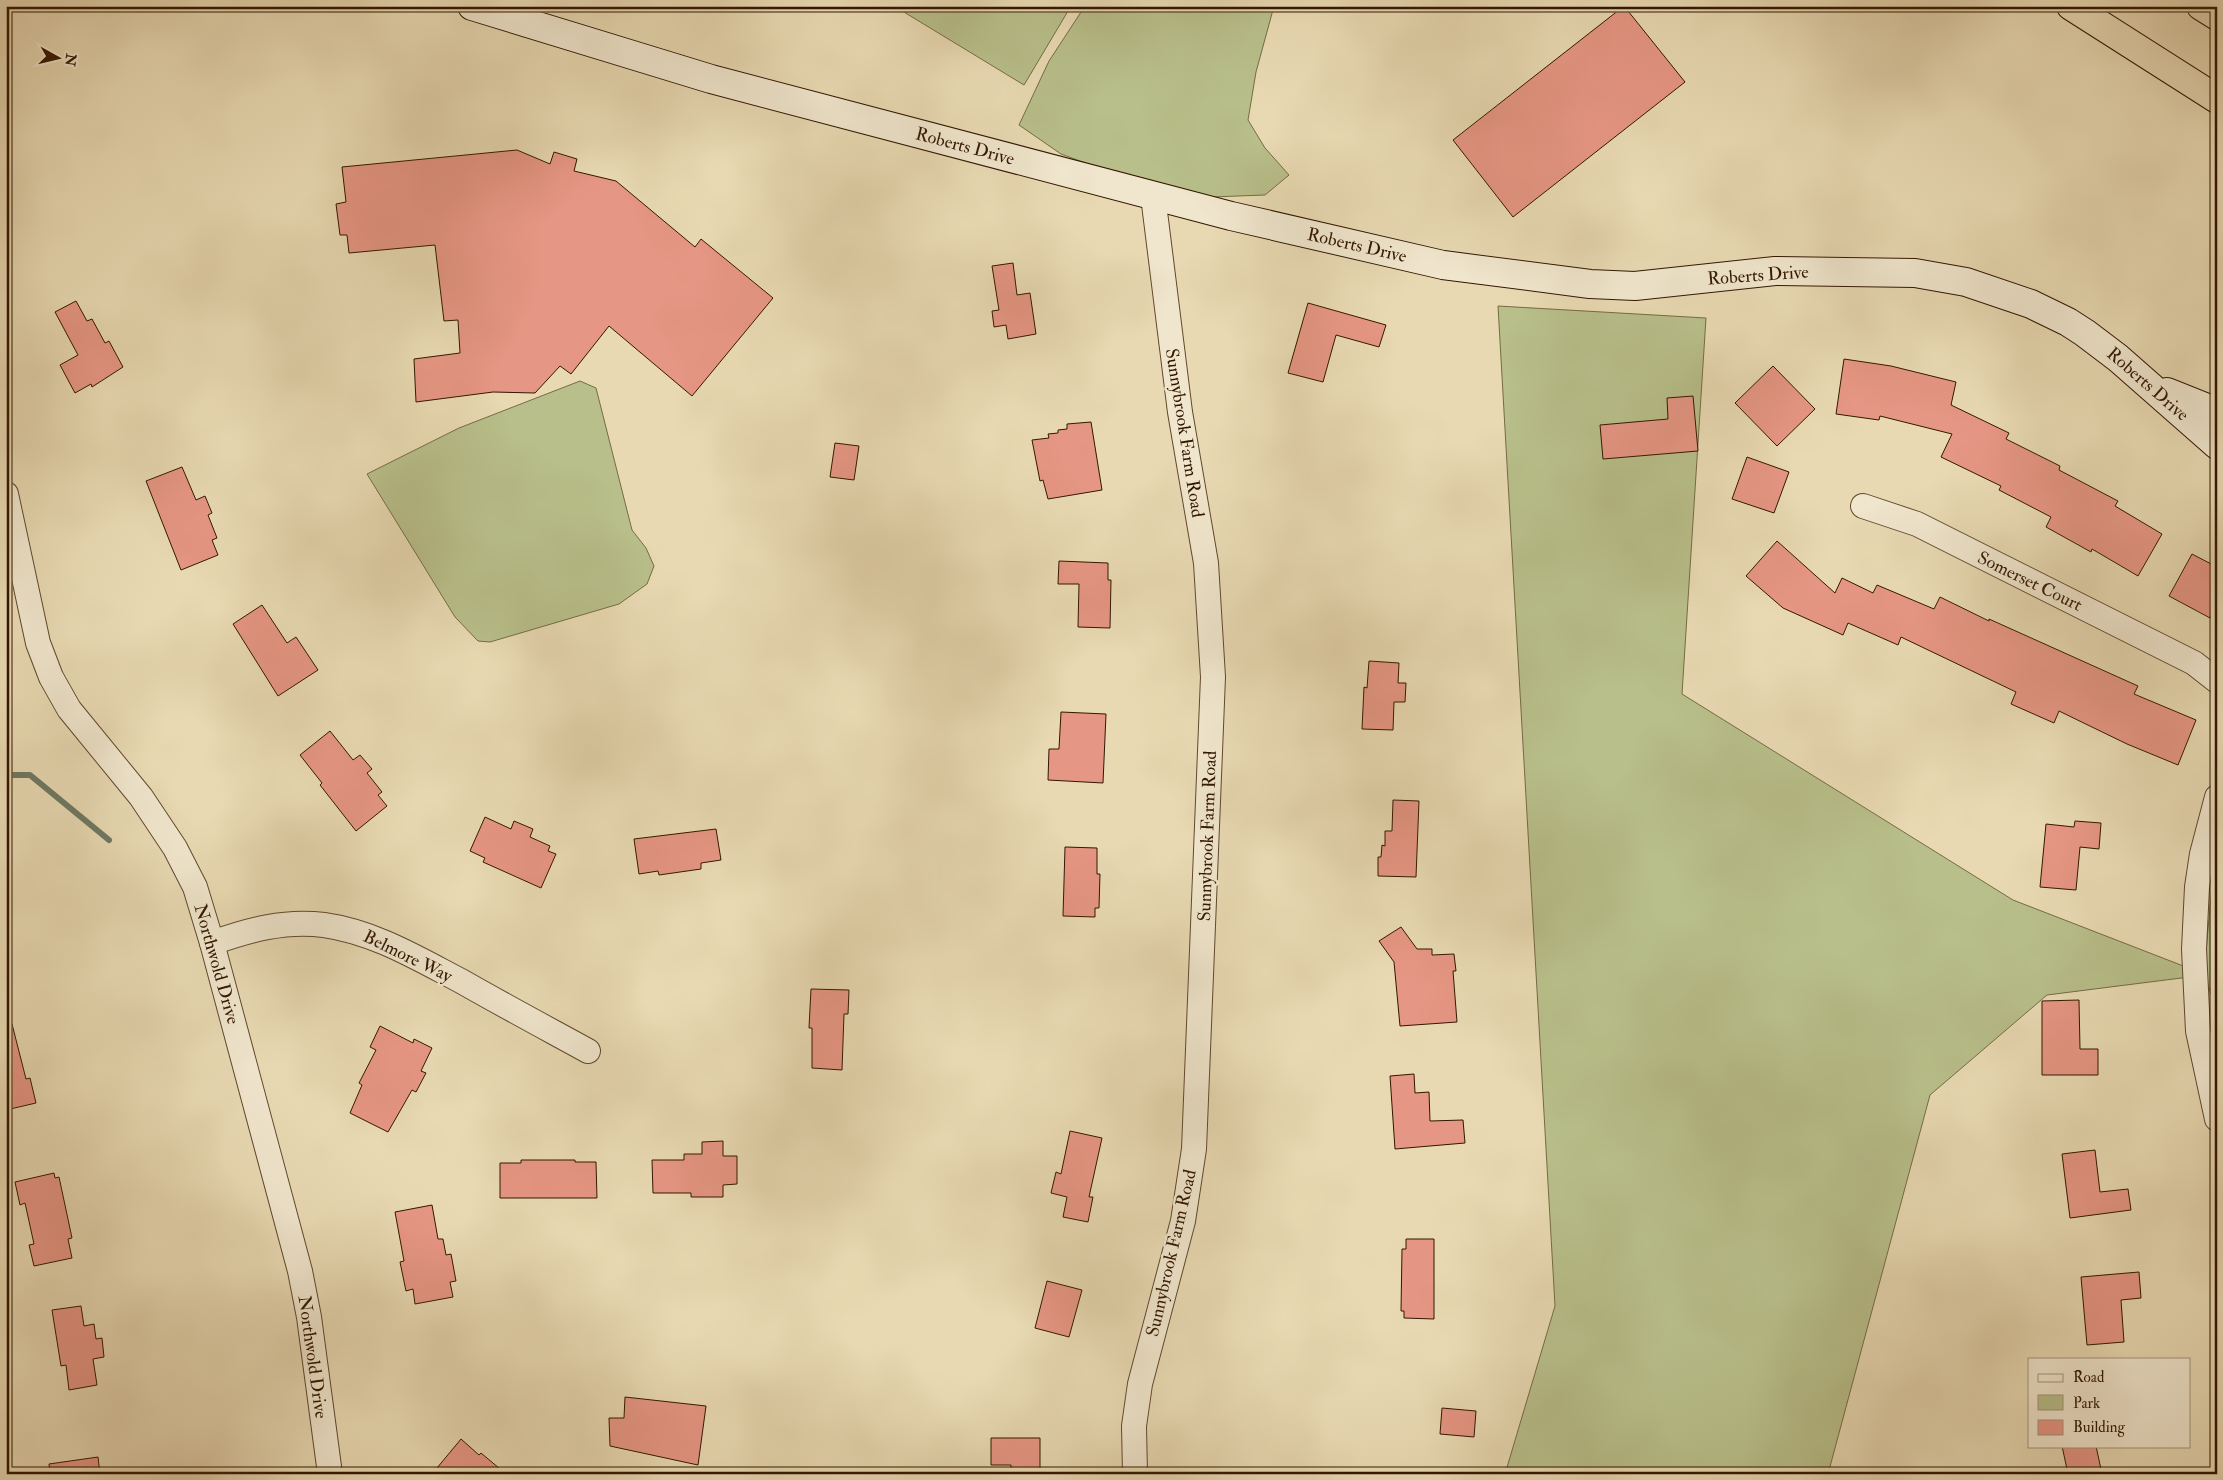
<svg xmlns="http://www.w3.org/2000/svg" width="2223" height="1480" viewBox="0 0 2223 1480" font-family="'IM FELL Double Pica',serif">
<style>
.green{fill:#b8bf8a;stroke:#756b45}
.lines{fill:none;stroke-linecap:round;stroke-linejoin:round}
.stream{stroke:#6f7964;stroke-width:6}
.building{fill:#e69684;stroke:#321700}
.street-casing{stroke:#60482c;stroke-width:26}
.secondary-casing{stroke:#321700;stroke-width:30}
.highway-casing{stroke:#321700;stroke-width:30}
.street{stroke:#f0e6cd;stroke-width:24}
.secondary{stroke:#f0e6cd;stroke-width:28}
.highway{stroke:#e8d9b2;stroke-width:28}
.labels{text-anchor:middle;stroke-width:5;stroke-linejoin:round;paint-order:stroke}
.street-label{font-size:18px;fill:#321700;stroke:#f0e6cd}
</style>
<rect width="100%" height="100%" fill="#e8d9b2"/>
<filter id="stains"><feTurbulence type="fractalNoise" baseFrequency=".004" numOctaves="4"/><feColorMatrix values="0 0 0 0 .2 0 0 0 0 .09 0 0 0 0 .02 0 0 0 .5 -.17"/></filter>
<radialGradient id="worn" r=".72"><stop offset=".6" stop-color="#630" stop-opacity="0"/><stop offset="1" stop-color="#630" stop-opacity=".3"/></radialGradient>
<g class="green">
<path d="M 894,6 L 1071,6 L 1024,85 Z"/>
<path d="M 1085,6 L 1274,6 L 1256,72 L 1248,120 L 1265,148 L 1289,175 L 1265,195 L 1211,197 L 1132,180 L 1061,154 L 1019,125 L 1049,61 Z"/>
<path d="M 1498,306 L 1706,318 L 1682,694 L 2013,900 L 2204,974 L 2217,830 L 2217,1013 L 2205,975 L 2047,995 L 1930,1095 L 1828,1474 L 1505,1474 L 1555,1306 Z"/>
<path d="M 580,381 L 596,388 L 632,530 L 646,548 L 654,566 L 647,584 L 619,604 L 490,642 L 478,641 L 455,617 L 367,474 L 459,428 Z"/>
</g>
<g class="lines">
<path class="stream" d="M 6,775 L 30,775 L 109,840"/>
</g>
<g class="building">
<path d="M 1624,6 L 1685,82 L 1513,217 L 1453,140 Z"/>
<path d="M 517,150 L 550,164 L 554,152 L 577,159 L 574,171 L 616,181 L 695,247 L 701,239 L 773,298 L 692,396 L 609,326 L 571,374 L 560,366 L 535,393 L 493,392 L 416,402 L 414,359 L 460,353 L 458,320 L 444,321 L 435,245 L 349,253 L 347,235 L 340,235 L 336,204 L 346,202 L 342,167 Z"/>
<path d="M 1013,263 L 1017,295 L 1030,293 L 1036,334 L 1008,339 L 1006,325 L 994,327 L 992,311 L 999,310 L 992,266 Z"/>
<path d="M 76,301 L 87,321 L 92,319 L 105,343 L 109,341 L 123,367 L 92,387 L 91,384 L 75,393 L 60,365 L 78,355 L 55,312 Z"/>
<path d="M 1308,303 L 1386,325 L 1379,347 L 1336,335 L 1323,382 L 1288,373 Z"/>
<path d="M 1844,359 L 1891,366 L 1956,382 L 1951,405 L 2009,433 L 2006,439 L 2060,466 L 2059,470 L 2118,501 L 2115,506 L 2162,534 L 2138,576 L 2092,549 L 2091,552 L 2046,527 L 2051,517 L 1999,490 L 2001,486 L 1941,457 L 1952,434 L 1880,416 L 1879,420 L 1836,414 Z"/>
<path d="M 1773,366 L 1815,409 L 1777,446 L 1735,403 Z"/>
<path d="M 1693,396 L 1698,451 L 1603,459 L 1600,425 L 1668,419 L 1667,398 Z"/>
<path d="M 1091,422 L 1102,490 L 1048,499 L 1043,480 L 1040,481 L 1032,440 L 1049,438 L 1048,434 L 1058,433 L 1058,430 L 1067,429 L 1067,424 Z"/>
<path d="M 835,443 L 859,446 L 854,480 L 830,477 Z"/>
<path d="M 1747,457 L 1789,472 L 1774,513 L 1732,499 Z"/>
<path d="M 182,467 L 196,500 L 205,496 L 212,513 L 208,515 L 217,538 L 212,540 L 218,555 L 181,570 L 146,481 Z"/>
<path d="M 1777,541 L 1835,593 L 1842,578 L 1873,593 L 1877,585 L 1934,609 L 1940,597 L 1989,621 L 1989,619 L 2138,686 L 2134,694 L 2196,720 L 2178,765 L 2127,744 L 2059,711 L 2054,723 L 2011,704 L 2016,692 L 1901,637 L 1898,645 L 1848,623 L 1843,635 L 1783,608 L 1746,576 Z"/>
<path d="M 2192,554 L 2217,567 L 2217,606 L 2210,618 L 2169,596 Z"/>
<path d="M 1059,561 L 1108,563 L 1108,580 L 1111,580 L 1110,628 L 1078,627 L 1079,584 L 1058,584 Z"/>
<path d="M 262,605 L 287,643 L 296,637 L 318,670 L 278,696 L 233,624 Z"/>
<path d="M 1369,661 L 1399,663 L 1398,683 L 1406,683 L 1405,702 L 1394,702 L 1393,730 L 1362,729 L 1364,687 L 1367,688 Z"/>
<path d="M 1061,712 L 1106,714 L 1103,783 L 1048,780 L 1049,749 L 1059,749 Z"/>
<path d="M 330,731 L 353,760 L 360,755 L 372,769 L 367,773 L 382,792 L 378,795 L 387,806 L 356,831 L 320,785 L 322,783 L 300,755 Z"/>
<path d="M 1393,800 L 1419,801 L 1416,877 L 1378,876 L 1378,857 L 1381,857 L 1382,845 L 1385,846 L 1385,831 L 1392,831 Z"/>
<path d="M 485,817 L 511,829 L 514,821 L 533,829 L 530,837 L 550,846 L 548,851 L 556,854 L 541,888 L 483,862 L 485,858 L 470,851 Z"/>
<path d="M 2075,821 L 2101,823 L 2099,849 L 2080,847 L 2076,890 L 2040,887 L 2046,824 L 2074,827 Z"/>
<path d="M 716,829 L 721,860 L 701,863 L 701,869 L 659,875 L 658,871 L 639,874 L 634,839 Z"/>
<path d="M 1065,847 L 1097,848 L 1097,874 L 1100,874 L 1099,908 L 1095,908 L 1095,917 L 1063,916 Z"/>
<path d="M 1401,927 L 1417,949 L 1432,949 L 1432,955 L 1454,954 L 1456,971 L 1453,971 L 1457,1022 L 1400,1026 L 1394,962 L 1379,941 Z"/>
<path d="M 811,989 L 849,990 L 848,1014 L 844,1014 L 842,1070 L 812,1068 L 812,1028 L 809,1028 Z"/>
<path d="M 2079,1000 L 2080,1049 L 2098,1049 L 2098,1075 L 2042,1075 L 2042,1001 Z"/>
<path d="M 12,1024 L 26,1079 L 30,1078 L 36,1103 L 6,1110 L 6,1025 Z"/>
<path d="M 380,1026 L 413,1043 L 414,1039 L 432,1048 L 421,1071 L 426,1073 L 416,1092 L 412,1090 L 388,1132 L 350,1113 L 362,1085 L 359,1083 L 376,1050 L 370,1047 Z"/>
<path d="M 1414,1074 L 1415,1093 L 1429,1092 L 1430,1121 L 1463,1120 L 1465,1143 L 1395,1149 L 1390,1076 Z"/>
<path d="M 1070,1131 L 1102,1138 L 1089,1197 L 1093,1197 L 1088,1222 L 1063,1217 L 1067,1197 L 1051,1193 L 1056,1172 L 1061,1174 Z"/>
<path d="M 723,1141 L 723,1156 L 737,1156 L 737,1184 L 723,1185 L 723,1197 L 691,1197 L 691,1193 L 653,1193 L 652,1160 L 684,1160 L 684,1154 L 702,1154 L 702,1142 Z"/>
<path d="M 2095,1150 L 2100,1192 L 2128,1189 L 2131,1210 L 2070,1218 L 2062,1154 Z"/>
<path d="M 521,1160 L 575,1160 L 575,1162 L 596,1162 L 597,1198 L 500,1198 L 500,1163 L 521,1163 Z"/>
<path d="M 54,1173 L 55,1178 L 59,1177 L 72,1238 L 68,1239 L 72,1258 L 34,1266 L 29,1245 L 34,1244 L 25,1203 L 20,1205 L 15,1182 Z"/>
<path d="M 432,1205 L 438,1239 L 443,1239 L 446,1255 L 451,1254 L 456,1281 L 450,1282 L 453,1297 L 415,1304 L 413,1289 L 406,1291 L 400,1262 L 404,1261 L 395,1212 Z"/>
<path d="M 1406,1239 L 1434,1239 L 1434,1319 L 1404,1318 L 1404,1311 L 1401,1311 L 1402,1249 L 1406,1249 Z"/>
<path d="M 2139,1272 L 2141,1298 L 2121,1300 L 2124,1342 L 2087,1345 L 2081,1277 Z"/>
<path d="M 1047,1281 L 1082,1290 L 1069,1337 L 1035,1328 Z"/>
<path d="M 81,1306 L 84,1326 L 94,1324 L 96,1339 L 102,1338 L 104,1357 L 93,1359 L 97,1385 L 69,1390 L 66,1365 L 61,1366 L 52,1310 Z"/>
<path d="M 625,1397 L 706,1406 L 698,1465 L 610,1446 L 609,1418 L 624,1418 Z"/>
<path d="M 1442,1408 L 1476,1411 L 1474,1437 L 1440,1434 Z"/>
<path d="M 991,1438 L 1040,1438 L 1040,1474 L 1011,1474 L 1011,1465 L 991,1465 Z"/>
<path d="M 461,1439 L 479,1455 L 481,1453 L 506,1474 L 432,1474 Z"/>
<path d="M 2062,1446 L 2096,1446 L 2102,1474 L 2068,1474 Z"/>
<path d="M 98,1457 L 100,1474 L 50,1474 L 49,1464 Z"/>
</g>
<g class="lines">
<defs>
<g id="street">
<path d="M 6,494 L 38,643 L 51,677 L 69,709 L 141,797 L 175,848 L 195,887 L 212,943 L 300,1271 L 309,1317 L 330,1474"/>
<path d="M 1863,506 L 1917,524 L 2194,663 L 2217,681"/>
<path d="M 2217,797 L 2202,854 L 2197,887 L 2194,949 L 2198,1031 L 2217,1119"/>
<path d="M 212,943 C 248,930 285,920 324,925 C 374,932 417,958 461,981 C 503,1005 546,1028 588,1051"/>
<path d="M 1135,1474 L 1134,1426 L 1140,1384 L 1183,1221 L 1194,1149 L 1213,677 L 1206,563 L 1180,412 L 1153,196"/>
</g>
<g id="secondary">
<path d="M 472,6 L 711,79 L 1231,216 L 1443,265 L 1590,284 L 1635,286 L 1775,271 L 1915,273 L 1966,282 L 2031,304 L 2068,322 L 2085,333 L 2118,358 L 2217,445"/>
<path d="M 2167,392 L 2217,412"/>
</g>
<g id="highway">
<path d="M 2071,6 L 2217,99"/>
<path d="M 2201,6 L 2217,16"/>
</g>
</defs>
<use href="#street" class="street-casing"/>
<use href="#secondary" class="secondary-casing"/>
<use href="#highway" class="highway-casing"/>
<use href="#street" class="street"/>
<use href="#secondary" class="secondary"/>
<use href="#highway" class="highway"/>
</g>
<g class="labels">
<g class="street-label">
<text transform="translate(965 146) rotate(15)" y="6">Roberts Drive</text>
<text transform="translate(1357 245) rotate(13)" y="6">Roberts Drive</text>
<text transform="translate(1758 275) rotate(-4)" y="6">Roberts Drive</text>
<text transform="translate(2148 384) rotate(41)" y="6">Roberts Drive</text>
<text transform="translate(1185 433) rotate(81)" y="6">Sunnybrook Farm Road</text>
<text transform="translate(2030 581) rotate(26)" y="6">Somerset Court</text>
<text transform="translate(1207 836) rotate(-88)" y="6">Sunnybrook Farm Road</text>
<text transform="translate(408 956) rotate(26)" y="6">Belmore Way</text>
<text transform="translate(217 964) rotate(74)" y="6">Northwold Drive</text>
<text transform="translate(1171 1253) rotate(-77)" y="6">Sunnybrook Farm Road</text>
<text transform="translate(313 1357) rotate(82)" y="6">Northwold Drive</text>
</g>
</g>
<rect width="2223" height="1480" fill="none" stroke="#e8d9b2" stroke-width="25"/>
<rect x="8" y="8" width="2208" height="1465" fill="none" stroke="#321700" stroke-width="2.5"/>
<rect x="12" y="12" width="2198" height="1455" fill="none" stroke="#321700"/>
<rect x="2028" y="1358" width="162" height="90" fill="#f0e6cd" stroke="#a4937b"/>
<rect x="2038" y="1374" width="25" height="8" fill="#f0e6cd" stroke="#a4937b"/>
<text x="2073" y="1382" font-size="15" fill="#321700">Road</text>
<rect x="2038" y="1395" width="25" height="15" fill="#b8bf8a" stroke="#a4937b"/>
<text x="2073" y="1408" font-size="15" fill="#321700">Park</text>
<rect x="2038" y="1420" width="25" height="15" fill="#e69684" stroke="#a4937b"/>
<text x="2073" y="1432" font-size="15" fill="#321700">Building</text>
<g transform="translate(58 58) rotate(98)" stroke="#f0e6cd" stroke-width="4" paint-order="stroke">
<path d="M0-4L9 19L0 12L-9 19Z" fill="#321700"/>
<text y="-8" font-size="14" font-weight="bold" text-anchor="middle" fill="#321700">N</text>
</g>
<rect width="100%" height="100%" filter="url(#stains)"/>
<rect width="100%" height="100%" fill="url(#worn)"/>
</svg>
